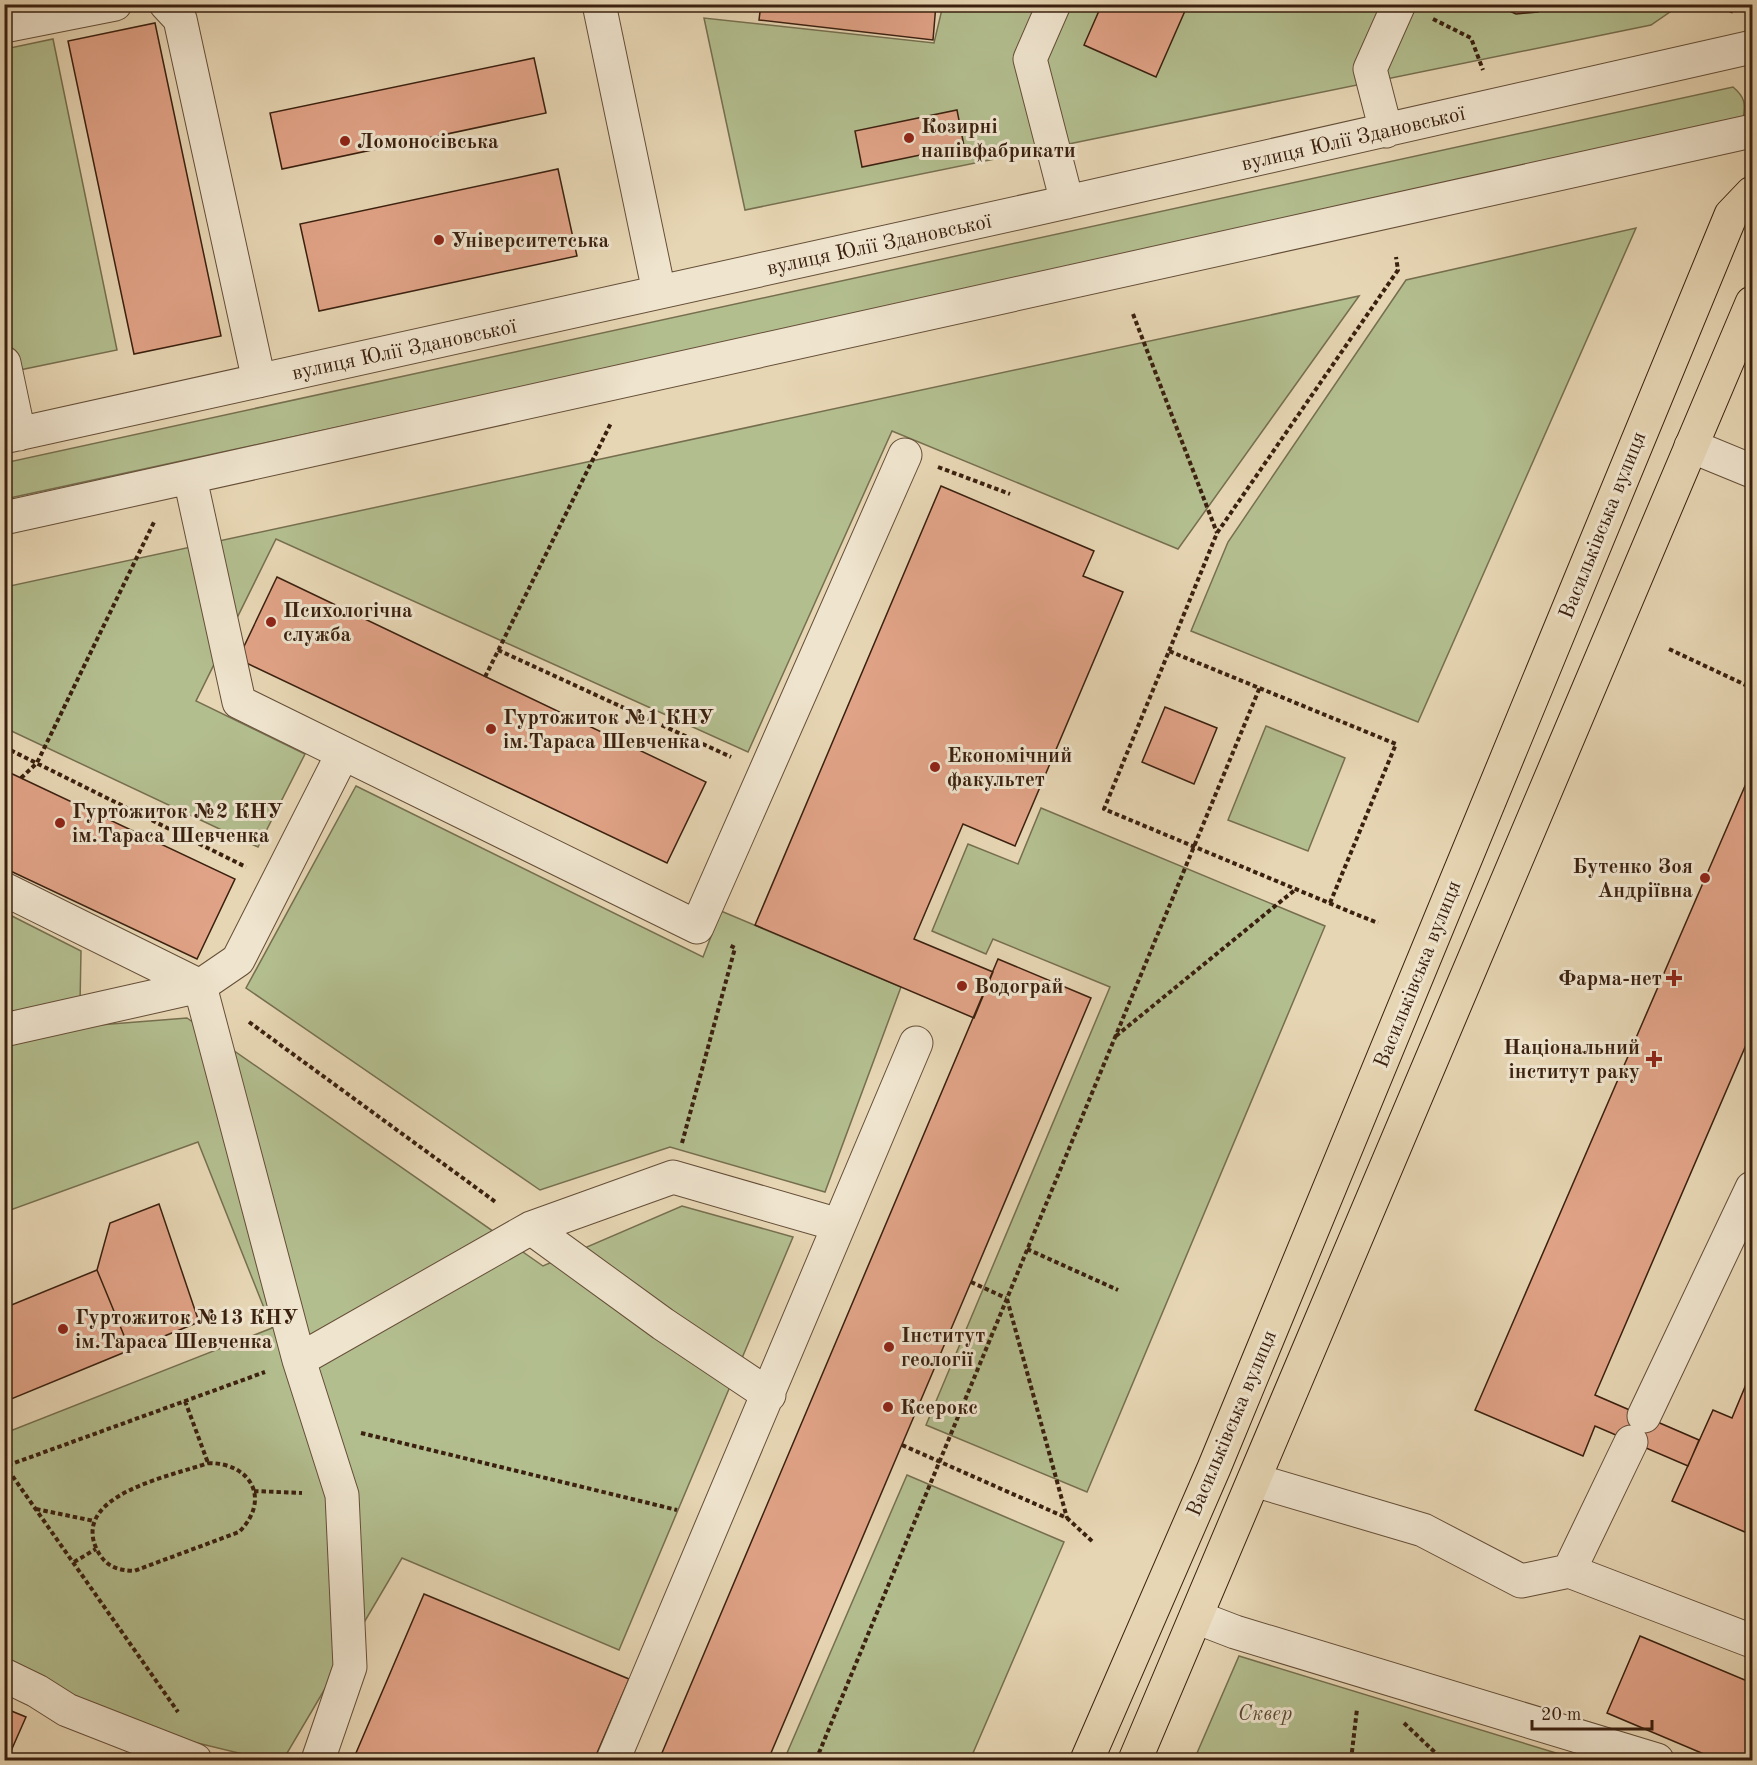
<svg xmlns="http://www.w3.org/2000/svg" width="1757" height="1765" font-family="'Old Standard TT',serif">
<rect width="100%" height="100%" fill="#e7d6b4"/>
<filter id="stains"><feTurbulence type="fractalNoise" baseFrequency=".00333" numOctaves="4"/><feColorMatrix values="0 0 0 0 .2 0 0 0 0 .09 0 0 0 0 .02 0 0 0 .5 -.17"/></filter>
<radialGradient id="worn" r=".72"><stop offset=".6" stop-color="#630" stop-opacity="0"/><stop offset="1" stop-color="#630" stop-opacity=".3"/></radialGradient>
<path fill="#b3be8f" stroke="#766f4f" stroke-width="1.5" d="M 943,5 L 1680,5 L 1651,25 L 745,210 L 704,18 L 934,43 Z
M 53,39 L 117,350 L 5,373 L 5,49 Z
M 1733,87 C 1745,97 1746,104 1743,119 L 1732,126 L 5,499 L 4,463 Z
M 1636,228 L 1418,722 L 1191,631 L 1228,542 L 1406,280 Z
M 1359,296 L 1178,549 L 892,431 L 748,752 L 276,539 L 196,701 L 305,754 L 258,847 L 5,728 L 5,587 Z
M 1266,726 L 1345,758 L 1308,851 L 1228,820 Z
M 356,786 L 703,957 L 721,911 L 901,987 L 825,1192 L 670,1147 L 540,1190 L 246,988 Z
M 1041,808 L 1325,926 L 1087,1492 L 926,1425 L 1110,987 L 993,939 L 986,954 L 932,931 L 968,844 L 1018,864 Z
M 4,912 L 81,951 L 80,1004 L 5,1021 Z
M 187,1018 L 543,1266 L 682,1206 L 793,1237 L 619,1650 L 402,1558 L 283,1760 L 267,1760 L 144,1730 L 5,1661 L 5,1433 L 272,1328 L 198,1142 L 5,1212 L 5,1043 L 86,1026 Z
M 907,1475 L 1064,1542 L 970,1760 L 784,1760 Z
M 1239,1656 L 1579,1760 L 1194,1760 Z"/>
<path fill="#e1a387" stroke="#3a200f" stroke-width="1.5" d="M 761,4 L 936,4 L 933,40 L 759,20 Z
M 1102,4 L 1188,4 L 1156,77 L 1084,45 Z
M 1494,4 L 1551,4 L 1538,12 L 1516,14 Z
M 155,23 L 221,336 L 134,354 L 68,41 Z
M 534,58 L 546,113 L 282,169 L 270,113 Z
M 957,110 L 964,146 L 862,167 L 855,131 Z
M 558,169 L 577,256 L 319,311 L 300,224 Z
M 941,486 L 1094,551 L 1083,576 L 1123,592 L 1015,846 L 963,824 L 914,939 L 993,972 L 974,1018 L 755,925 Z
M 277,577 L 706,782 L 667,863 L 238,659 Z
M 1165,707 L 1217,728 L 1194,784 L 1142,762 Z
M 4,770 L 235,879 L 197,959 L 4,868 Z
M 1748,779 L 1752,781 L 1752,1031 L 1595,1395 L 1699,1440 L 1688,1466 L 1595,1426 L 1583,1456 L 1475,1410 Z
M 998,959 L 1091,998 L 971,1282 L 768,1760 L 659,1760 Z
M 159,1204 L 199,1322 L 130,1350 L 97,1270 L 110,1223 Z
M 97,1270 L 130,1350 L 4,1402 L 4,1308 Z
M 1752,1370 L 1752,1535 L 1672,1501 L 1713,1410 L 1732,1418 Z
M 424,1594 L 629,1679 L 594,1760 L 353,1760 Z
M 1640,1636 L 1752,1683 L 1752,1760 L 1718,1760 L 1607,1713 Z
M 9,1710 L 26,1717 L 7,1760 L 4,1760 L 4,1720 Z"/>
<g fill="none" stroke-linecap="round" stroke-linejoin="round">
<defs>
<path id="minor" d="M 166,4 L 180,19 L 259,381
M 599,4 L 659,292
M 1054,4 L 1030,59 L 1067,202
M 4,26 L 115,4
M 1386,131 L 1370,69 L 1399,4
M 4,363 L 19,434
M 4,437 L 1067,202 L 1752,47
M 1691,446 L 1752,471
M 190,478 L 239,702 L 697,927 L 905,455
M 4,518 L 1752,131
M 4,889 L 200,986 L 299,1360 L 342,1495 L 350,1667 L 318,1760
M 4,1030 L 200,986 L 238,960 L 343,753
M 531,1228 L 663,1324 L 769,1395
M 299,1360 L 531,1228 L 673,1177 L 839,1225
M 1644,1416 L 1752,1188
M 1254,1480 L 1423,1530 L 1521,1581 L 1569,1571 L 1752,1641
M 1569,1571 L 1631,1442
M 1196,1617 L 1235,1632 L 1657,1760
M 4,1675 L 37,1691 L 67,1710 L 195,1760
M 613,1760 L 916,1043"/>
<path id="major" d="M 1087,1760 L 1214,1468 L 1731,215 L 1752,193
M 1135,1760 L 1752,303"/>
</defs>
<use href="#minor" stroke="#654e38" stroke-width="35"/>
<use href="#major" stroke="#3a200f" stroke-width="35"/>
<path stroke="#3a200f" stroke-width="4" stroke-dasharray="4.5 3" stroke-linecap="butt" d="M 1715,4 L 1734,12
M 1433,19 L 1471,38 L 1483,70
M 1133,314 L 1217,533
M 938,467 L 1010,494
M 1669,649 L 1752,688
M 498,650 L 731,757
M 1169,651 L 1217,533 L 1398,270 L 1396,257
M 485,677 L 611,423
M 4,747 L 246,867
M 21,778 L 37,763 L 154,522
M 1330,903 L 1396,744 L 1169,651 L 1104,809 L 1353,913 L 1378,923
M 249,1022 L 497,1203
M 1116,1036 L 1296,889
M 682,1143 L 735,948 L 729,945
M 1027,1249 L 1118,1290
M 971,1282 L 1006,1298
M 1007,1299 L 1067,1518
M 185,1401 L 208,1463
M 361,1433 L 677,1510
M 902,1445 L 1067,1518 L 1094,1543
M 208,1463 C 252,1463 271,1500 239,1532 L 134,1571 C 117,1570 106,1567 97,1550 C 70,1494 173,1476 208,1463 Z
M 4,1464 L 178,1712
M 4,1471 L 6,1466 L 265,1372
M 254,1491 L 302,1493
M 36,1509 L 94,1521
M 74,1562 L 96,1549
M 1404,1723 L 1443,1760
M 816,1760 L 1260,687
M 1351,1760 L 1357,1709"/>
<use href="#minor" stroke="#efe4ce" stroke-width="33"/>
<use href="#major" stroke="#e7d6b4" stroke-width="33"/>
</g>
<g fill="#8f2418" stroke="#efe4ce" stroke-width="2">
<circle cx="909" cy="138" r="6"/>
<circle cx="345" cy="141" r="6"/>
<circle cx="439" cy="240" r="6"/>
<circle cx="271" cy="622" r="6"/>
<circle cx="491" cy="729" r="6"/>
<circle cx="935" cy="767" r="6"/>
<circle cx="60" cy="823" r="6"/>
<circle cx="1705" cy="878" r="6"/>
<path d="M1671 969h6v6h6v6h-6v6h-6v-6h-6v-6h6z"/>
<circle cx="962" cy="986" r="6"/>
<path d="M1651 1050h6v6h6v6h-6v6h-6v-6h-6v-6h6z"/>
<circle cx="63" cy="1329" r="6"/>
<circle cx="889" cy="1347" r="6"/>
<circle cx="888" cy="1407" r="6"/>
</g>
<g text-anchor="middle" stroke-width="6" stroke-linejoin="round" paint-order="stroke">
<g font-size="21" font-weight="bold" fill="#3a200f" stroke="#efe4ce" text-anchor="start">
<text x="921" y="133">Козирні<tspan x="921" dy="24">напівфабрикати</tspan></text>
<text x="357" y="148">Ломоносівська</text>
<text x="451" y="247">Університетська</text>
<text x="283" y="617">Психологічна<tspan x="283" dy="24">служба</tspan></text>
<text x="503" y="724">Гуртожиток №1 КНУ<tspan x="503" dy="24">ім.Тараса Шевченка</tspan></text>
<text x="947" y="762">Економічний<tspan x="947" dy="24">факультет</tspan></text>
<text x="72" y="818">Гуртожиток №2 КНУ<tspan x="72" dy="24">ім.Тараса Шевченка</tspan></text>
<text x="1693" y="873" text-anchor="end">Бутенко Зоя<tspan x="1693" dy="24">Андріївна</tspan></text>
<text x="1662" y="985" text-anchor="end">Фарма-нет</text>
<text x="974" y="993">Водограй</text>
<text x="1640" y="1054" text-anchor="end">Національний<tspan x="1640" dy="24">інститут раку</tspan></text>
<text x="75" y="1324">Гуртожиток №13 КНУ<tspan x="75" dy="24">ім.Тараса Шевченка</tspan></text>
<text x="901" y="1342">Інститут<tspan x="901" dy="24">геології</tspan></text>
<text x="900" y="1414">Ксерокс</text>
</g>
<g font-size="21" fill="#3a200f" stroke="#efe4ce">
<text transform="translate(1353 138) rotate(-13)" y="7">вулиця Юлії Здановської</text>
<text transform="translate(879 244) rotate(-12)" y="7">вулиця Юлії Здановської</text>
<text transform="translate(404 349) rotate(-12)" y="7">вулиця Юлії Здановської</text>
<text transform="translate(1602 525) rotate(-68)" y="7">Васильківська вулиця</text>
<text transform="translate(1417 974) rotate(-68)" y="7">Васильківська вулиця</text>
<text transform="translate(1231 1423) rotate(-67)" y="7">Васильківська вулиця</text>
</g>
<g font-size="21" font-style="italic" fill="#58482f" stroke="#efe4ce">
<text x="1265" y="1720">Сквер</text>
</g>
</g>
<rect width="1757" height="1765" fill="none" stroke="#e7d6b4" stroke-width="24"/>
<rect x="6" y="6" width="1745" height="1753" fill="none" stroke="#3a200f" stroke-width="3"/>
<rect x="12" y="12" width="1733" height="1741" fill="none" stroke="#3a200f" stroke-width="1.5"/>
<path d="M1532 1720v9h120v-9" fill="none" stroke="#3a200f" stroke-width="3"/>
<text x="1541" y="1720" font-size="18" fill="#3a200f" stroke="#efe4ce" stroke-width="4.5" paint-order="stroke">20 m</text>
<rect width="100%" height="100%" filter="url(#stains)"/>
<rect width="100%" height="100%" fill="url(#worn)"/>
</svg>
